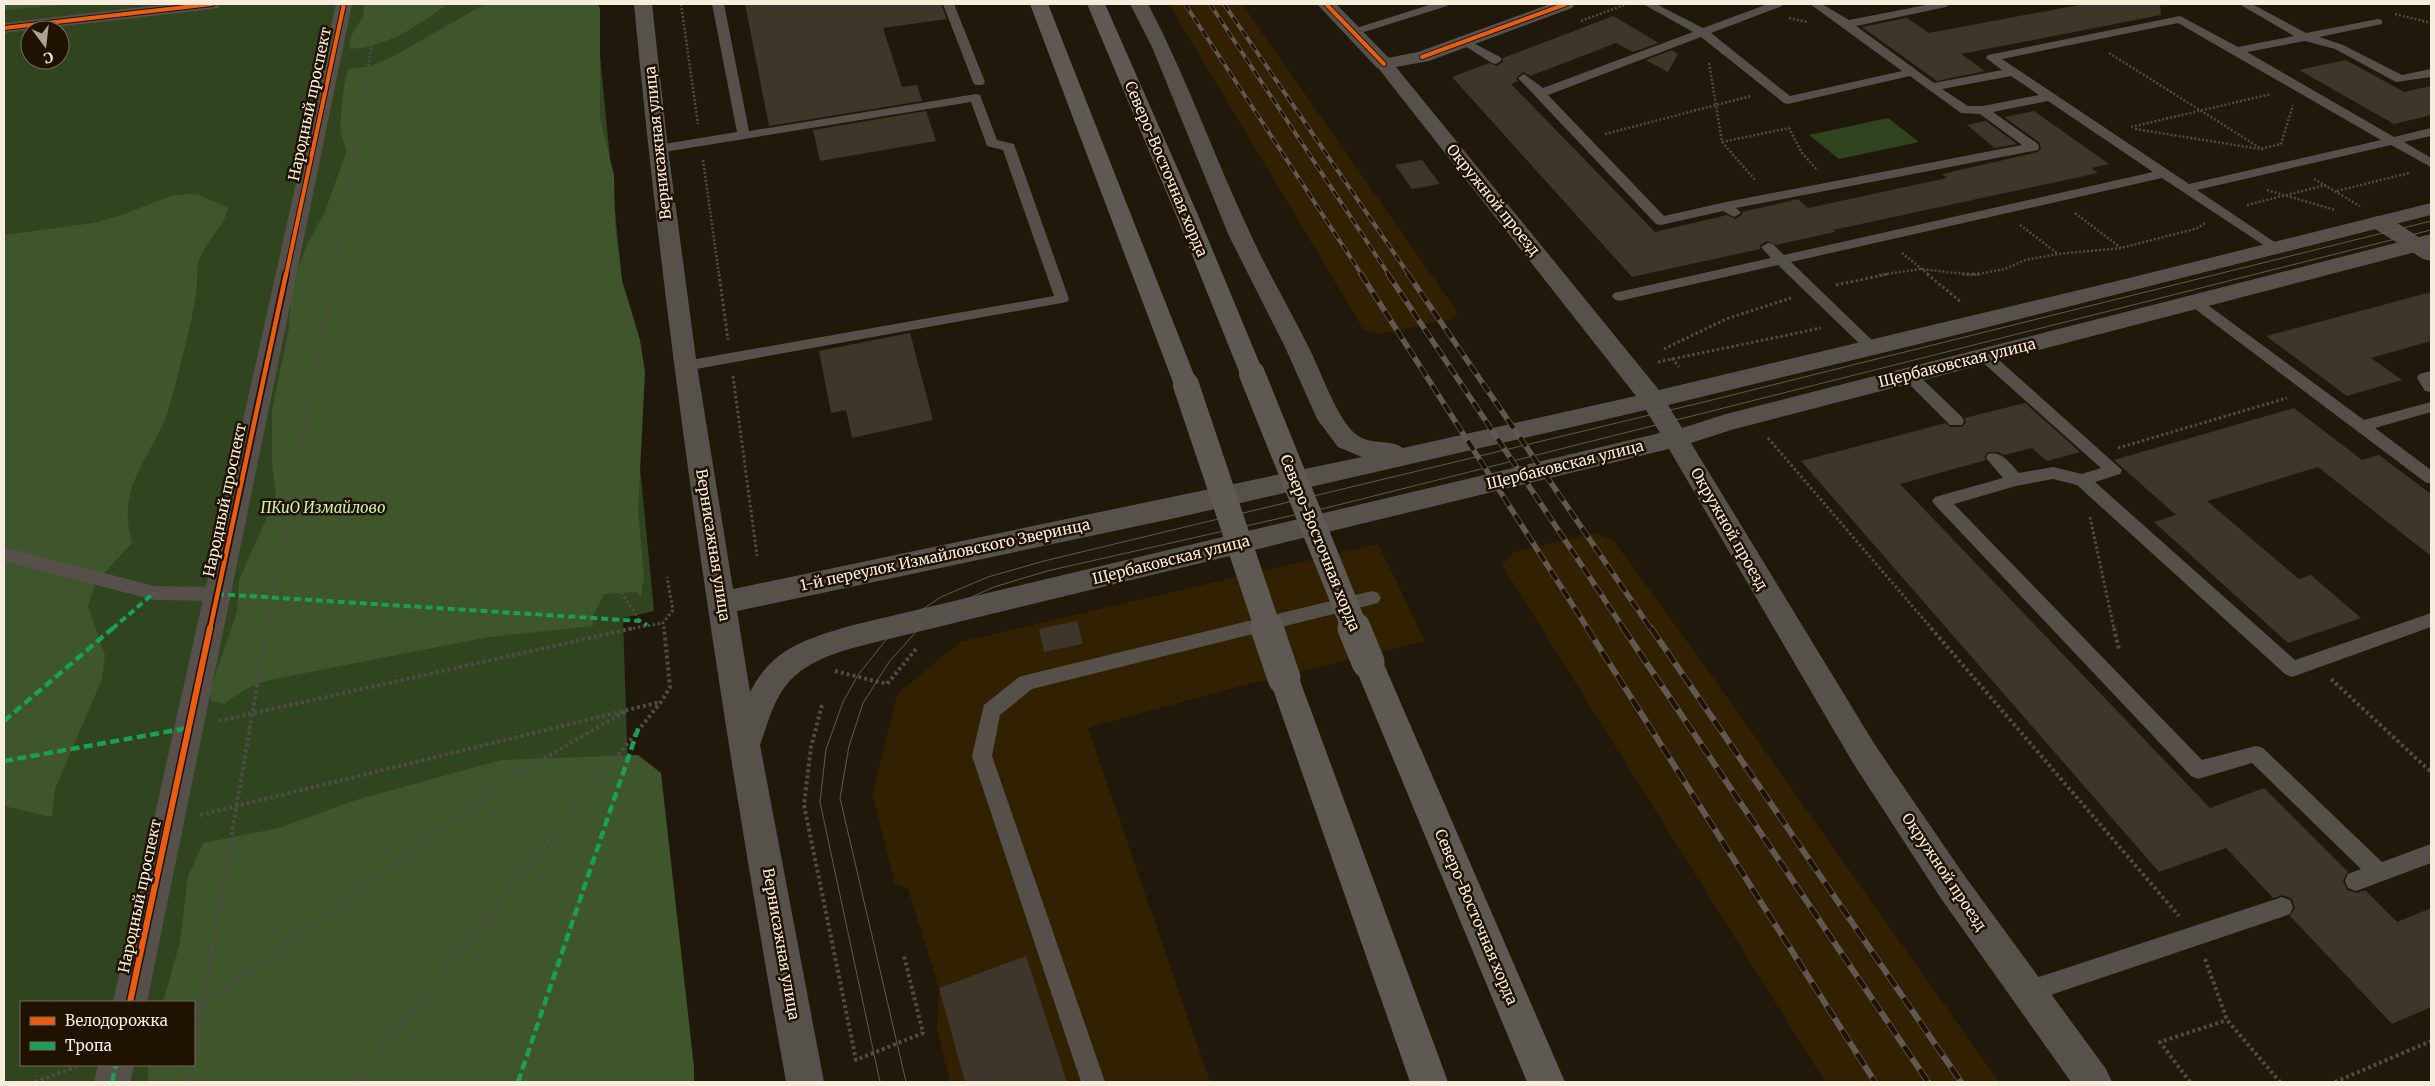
<svg xmlns="http://www.w3.org/2000/svg" width="2435" height="1086" font-family="Merriweather,serif">
<rect width="100%" height="100%" fill="#20180a"/>
<path fill="#312101" d="M 1169,4 L 1242,4 L 1458,313 L 1451,319 L 1380,334 L 1363,329 Z
M 1595,533 L 1614,541 L 1707,669 L 1999,1082 L 1825,1082 L 1502,565 L 1514,552 Z
M 1378,544 L 1425,641 L 1229,689 L 1088,728 L 1210,1082 L 950,1082 L 937,1029 L 939,988 L 908,889 L 895,884 L 872,794 L 898,693 L 960,642 Z"/>
<path fill="#314420" fill-rule="evenodd" d="M 4,4 L 595,4 L 654,611 L 623,618 L 638,1082 L 4,1082 ZM 30,30 L 60,30 L 60,60 L 30,60 ZM 21,1002 L 194,1002 L 194,1065 L 21,1065 Z
M 1888,118 L 1919,142 L 1839,159 L 1809,135 Z"/>
<path fill="#3f552c" d="M 4,4 L 76,4 L 4,10 Z
M 363,4 L 448,4 C 415,27 390,46 350,49 C 347,37 358,25 364,16 Z
M 485,4 L 598,4 L 600,9 L 600,118 L 614,175 L 615,224 L 622,280 L 640,340 L 645,372 L 638,512 L 644,574 L 641,597 L 636,592 L 604,594 L 592,618 L 593,626 L 489,637 L 274,679 C 254,683 241,691 225,704 L 211,701 L 210,690 L 237,612 L 239,580 L 276,497 L 272,462 L 272,410 L 289,328 L 292,284 L 308,242 L 324,214 L 346,153 C 346,145 343,141 341,134 C 339,123 344,80 348,69 L 371,66 L 392,57 Z
M 197,194 L 228,208 C 224,229 203,242 198,264 C 196,274 198,284 196,294 C 191,326 182,359 174,390 C 170,402 168,415 162,426 C 142,469 118,492 132,543 L 96,582 L 88,606 L 105,655 L 102,679 L 55,789 L 52,817 L 4,806 L 4,235 L 93,223 L 122,215 L 173,195 Z
M 638,755 L 661,773 L 694,1067 L 694,1082 L 148,1082 L 148,1065 L 194,1065 L 194,1002 L 163,1002 L 180,942 L 188,876 L 203,843 L 279,828 L 356,800 L 501,760 Z"/>
<path fill="#3e362b" d="M 745,4 L 941,4 L 947,19 L 883,28 L 902,87 L 917,85 L 922,101 L 769,126 Z
M 2084,4 L 2160,4 L 2161,15 L 1961,54 L 1985,71 L 1937,81 L 1862,27 L 1907,18 L 1929,33 Z
M 1613,16 L 1659,43 L 1633,52 L 1616,43 L 1530,76 L 1523,72 L 1516,78 L 1518,81 L 1511,84 L 1655,232 L 1727,215 L 1735,219 L 1742,215 L 1742,212 L 1798,199 L 1808,208 L 1947,178 L 1942,174 L 2038,152 L 2041,148 L 2039,142 L 2004,117 L 2034,111 L 2109,164 L 2091,168 L 2098,173 L 1833,230 L 1835,232 L 1776,245 L 1767,241 L 1760,245 L 1760,249 L 1632,277 L 1452,77 L 1489,63 L 1497,66 L 1503,62 L 1503,58 Z
M 1672,50 L 1678,54 L 1668,72 L 1646,60 Z
M 2346,60 L 2404,92 L 2431,86 L 2431,115 L 2394,124 L 2299,70 Z
M 926,111 L 936,141 L 820,161 L 813,130 Z
M 1986,121 L 2017,144 L 1995,148 L 1967,125 Z
M 1422,160 L 1440,184 L 1412,189 L 1395,165 Z
M 2431,292 L 2431,341 L 2371,358 L 2402,380 L 2347,396 L 2266,336 Z
M 910,333 L 933,420 L 852,438 L 846,410 L 831,413 L 819,351 Z
M 2025,403 L 2080,452 L 2047,461 L 2032,448 L 2004,455 L 1998,452 L 1988,452 L 1984,457 L 1986,460 L 1900,484 L 2210,808 L 2264,788 L 2348,872 L 2343,880 L 2347,890 L 2357,893 L 2365,890 L 2397,922 L 2431,908 L 2431,1007 L 2392,1024 L 2290,916 L 2295,908 L 2292,899 L 2283,895 L 2273,898 L 2226,848 L 2159,872 L 1801,461 L 1946,423 L 1950,427 L 1962,427 L 1966,422 L 1965,418 Z
M 2294,408 L 2362,460 L 2379,455 L 2431,494 L 2431,556 L 2318,467 L 2207,501 L 2299,579 L 2311,575 L 2361,618 L 2288,643 L 2154,522 L 2176,515 L 2114,460 Z
M 1077,621 L 1083,644 L 1044,652 L 1039,629 Z
M 1026,956 L 1067,1082 L 965,1082 L 939,988 Z"/>
<g fill="none" stroke-linecap="round" stroke-linejoin="round">
<path stroke="#504b45" stroke-width="2.5" stroke-dasharray="2 2" stroke-linecap="butt" d="M 681,4 L 698,124
M 2395,14 L 2431,23
M 1789,18 L 1807,22
M 1581,21 L 1627,4
M 2109,53 L 2265,151
M 1709,63 L 1722,142 L 1755,180
M 2131,127 L 2271,94
M 2135,129 L 2260,149 L 2281,144 L 2293,105
M 1605,134 L 1751,96
M 1722,142 L 1789,128 L 1802,153 L 1817,170
M 703,160 L 719,275
M 351,177 L 415,275
M 2314,179 L 2360,206
M 2267,190 L 2335,210
M 2337,191 L 2409,173
M 2247,205 L 2326,185
M 2075,213 L 2121,248
M 2020,225 L 2057,253
M 1902,253 L 1929,275
M 333,275 L 379,4
M 1879,275 L 1921,269 L 1973,275 L 2005,269 L 2025,260 L 2058,254 L 2121,248 L 2198,228 L 2205,223"/>
<path stroke="#504b45" stroke-width="3" stroke-dasharray="2.5 2.5" stroke-linecap="butt" d="M 414,274 L 640,621
M 719,274 L 728,340
M 1927,274 L 1961,302
M 1962,274 L 1980,274
M 1836,285 L 1888,274
M 1664,349 L 1726,319 L 1791,298
M 1672,358 L 1679,367
M 1658,362 L 1821,328
M 733,376 L 757,556
M 1768,438 L 1932,629
M 2118,448 L 2287,398
M 2090,517 L 2114,629
M 267,629 L 333,274
M 628,629 L 663,623
M 664,629 L 663,623 L 673,610 L 667,577"/>
<path stroke="#504b45" stroke-width="4" stroke-dasharray="3 3" stroke-linecap="butt" d="M 1931,628 L 2179,916
M 2114,628 L 2119,650
M 835,671 L 887,684 L 916,649
M 2331,679 L 2431,772
M 822,705 L 811,747 L 804,805 L 856,1060 L 923,1033 L 904,956
M 219,721 L 634,628
M 200,815 L 660,702
M 2205,959 L 2227,1020 L 2280,1082
M 194,1011 L 524,770 L 626,711
M 194,1054 L 267,628
M 35,1082 L 81,1065
M 189,1082 L 192,1065
M 355,1082 L 661,702 L 670,687 L 664,628
M 2190,1082 L 2160,1042 L 2227,1020
M 2335,1082 L 2431,1041"/>
<path fill="#55504a" fill-rule="evenodd" d="M 712,4 L 724,4 L 749,131 L 976,94 L 980,95 L 997,140 L 1014,144 L 1015,147 L 1069,299 L 1067,302 L 685,371 L 680,370 L 677,366 L 680,362 L 685,361 L 1054,296 L 1003,150 L 987,146 L 986,143 L 971,102 L 658,153 L 653,152 L 652,149 L 653,146 L 658,145 L 737,132 Z
M 943,4 L 954,4 L 985,82 L 983,85 L 975,85 L 973,82 Z
M 1432,4 L 1449,4 L 1447,6 L 1358,34 L 1350,34 L 1348,32 L 1350,30 Z
M 1643,4 L 1656,4 L 1703,28 L 1768,4 L 1783,4 L 1782,6 L 1711,33 L 1790,96 L 1902,71 L 1810,4 L 1822,4 L 1849,20 L 1931,4 L 1951,4 L 1946,7 L 1856,26 L 1934,83 L 2002,70 L 1986,58 L 1988,55 L 2180,16 L 2238,47 L 2294,36 L 2239,4 L 2252,4 L 2306,33 L 2378,19 L 2382,20 L 2382,24 L 2319,37 L 2343,45 L 2402,75 L 2431,69 L 2431,77 L 2396,82 L 2335,49 L 2305,41 L 2247,52 L 2394,137 L 2431,128 L 2431,136 L 2404,142 L 2431,158 L 2431,167 L 2391,145 L 2197,190 L 2279,245 L 2281,248 L 2279,251 L 2274,252 L 2162,178 L 1791,262 L 1876,344 L 1879,347 L 1876,350 L 1866,350 L 1778,265 L 1619,301 L 1614,299 L 1612,296 L 1614,293 L 1771,258 L 1761,247 L 1768,243 L 1773,244 L 1784,255 L 2153,172 L 2048,101 L 1993,112 L 2038,144 L 2039,147 L 2038,150 L 1736,208 L 1741,213 L 1734,217 L 1723,211 L 1661,225 L 1656,224 L 1518,78 L 1524,74 L 1543,88 L 1693,32 ZM 2178,23 L 2381,140 L 2189,184 L 2002,59 ZM 1701,37 L 1784,103 L 1788,104 L 1910,76 L 1961,113 L 1980,114 L 2022,145 L 1726,202 L 1664,216 L 1548,95 ZM 2011,76 L 2039,95 L 1983,106 L 1968,106 L 1942,89 Z
M 1464,38 L 1500,57 L 1502,60 L 1496,64 L 1492,63 L 1460,43 L 1458,41 Z
M 2196,298 L 2201,300 L 2364,420 L 2431,402 L 2431,412 L 2375,428 L 2431,470 L 2431,484 L 2425,482 L 2191,306 L 2189,303 Z
M 1985,351 L 1990,352 L 2122,470 L 2120,474 L 2095,482 L 2295,660 L 2431,613 L 2431,627 L 2292,677 L 2285,674 L 2077,485 L 2053,479 L 2016,486 L 1954,504 L 2202,760 L 2256,746 L 2263,748 L 2382,862 L 2431,844 L 2431,863 L 2356,891 L 2348,888 L 2345,881 L 2348,874 L 2361,869 L 2252,763 L 2198,779 L 2191,776 L 1935,505 L 1932,501 L 1935,497 L 2003,478 L 1986,458 L 1988,454 C 2002,450 2011,465 2019,473 L 2053,467 L 2082,474 L 2101,468 L 1980,360 L 1977,356 L 1980,352 Z
M 1909,370 L 1914,371 L 1962,417 L 1964,421 L 1962,425 L 1950,425 L 1904,379 L 1901,375 L 1904,371 Z
M 2431,371 L 2431,392 L 2425,391 L 2417,378 L 2419,374 Z
M 4,547 L 154,586 L 217,587 L 223,589 L 226,594 L 223,599 L 217,601 L 154,600 L 4,561 Z
M 1372,591 L 1378,593 L 1381,598 L 1378,603 L 1032,689 L 1000,715 L 992,756 L 1105,1082 L 1081,1082 L 972,756 L 984,705 L 1019,677 L 1026,675 Z
M 2282,897 L 2290,900 L 2293,907 L 2290,914 L 2282,917 L 2027,1003 L 2019,1000 L 2016,992 L 2019,984 L 2027,981 Z"/>
<path fill="#55504a" fill-rule="evenodd" d="M 336,4 L 352,4 L 147,1002 L 113,1002 Z
M 98,1065 L 134,1065 L 130,1082 L 94,1082 Z"/>
<path fill="#55504a" fill-rule="evenodd" d="M 168,4 L 221,4 L 218,8 L 212,9 L 4,33 L 4,23 Z
M 2380,216 L 2388,217 L 2431,245 L 2431,261 L 2423,259 L 2372,227 L 2369,222 L 2372,217 Z"/>
<path fill="#55504a" fill-rule="evenodd" d="M 1317,4 L 1336,4 L 1391,60 L 1393,64 L 1391,68 L 1377,68 Z"/>
<path fill="#56524b" fill-rule="evenodd" d="M 634,4 L 652,4 L 668,149 L 697,366 L 733,589 L 1362,457 L 1338,447 L 1317,419 L 1285,347 L 1229,236 L 1152,47 L 1130,4 L 1148,4 C 1187,78 1215,159 1251,235 C 1268,273 1290,309 1308,346 C 1320,368 1337,421 1357,435 C 1370,445 1391,439 1403,448 L 1636,396 L 1375,64 L 1377,60 L 1418,52 L 1550,4 L 1575,4 L 1572,8 L 1429,61 L 1396,67 L 1659,390 L 2117,281 L 2431,203 L 2431,215 L 1960,334 L 1668,405 L 1682,428 L 1726,414 L 2431,234 L 2431,248 L 1731,430 L 1691,443 L 1875,745 L 1964,875 L 2106,1069 L 2112,1082 L 2071,1082 L 1940,897 L 1853,763 L 1669,449 L 872,643 C 837,652 796,662 778,698 C 770,712 766,729 760,745 L 824,1082 L 786,1082 C 722,725 668,366 634,4 ZM 1646,410 L 1660,433 L 849,626 C 804,640 773,648 750,692 L 737,611 L 1171,519 Z"/>
<path fill="#5e5952" fill-rule="evenodd" d="M 1030,4 L 1048,4 L 1198,385 L 1195,391 L 1186,393 L 1177,391 L 1174,385 Z
M 1087,4 L 1105,4 L 1198,215 L 1264,374 L 1261,380 L 1252,382 L 1243,380 L 1240,374 L 1176,215 Z
M 1368,650 L 1379,654 L 1383,662 L 1565,1082 L 1527,1082 L 1353,662 L 1357,654 Z
M 1284,666 L 1295,669 L 1299,678 L 1448,1082 L 1410,1082 L 1269,678 L 1273,669 Z"/>
<path stroke="#5f5952" stroke-width="1" d="M 880,1082 L 820,802 L 826,749 L 843,702 L 858,675 L 897,626 L 941,597 L 988,577 L 1044,561 L 1708,401 L 2431,221
M 906,1082 L 840,798 L 849,746 L 863,703 L 889,662 L 924,623 L 949,607 L 994,587 L 1047,571 L 1334,506 L 2431,230"/>
<defs>
<path id="rail-far2" d="M 1185,4 L 1362,275
M 1210,4 L 1389,275
M 1224,4 L 1409,275"/>
<path id="rail-far1" d="M 1361,274 L 1588,629
M 1388,274 L 1624,629
M 1408,274 L 1651,629"/>
<path id="rail" d="M 1587,628 L 1875,1082
M 1623,628 L 1928,1082
M 1651,628 L 1961,1082"/>
</defs>
<use href="#rail-far2" stroke="#5f5952" stroke-width="4"/>
<use href="#rail-far1" stroke="#5f5952" stroke-width="5.5"/>
<use href="#rail" stroke="#5f5952" stroke-width="6"/>
<use href="#rail-far2" stroke="#201200" stroke-width="2.5" stroke-dasharray="8" stroke-linecap="butt"/>
<use href="#rail-far1" stroke="#201200" stroke-width="4" stroke-dasharray="11" stroke-linecap="butt"/>
<use href="#rail" stroke="#201200" stroke-width="4.5" stroke-dasharray="14" stroke-linecap="butt"/>
<path stroke="#5e5952" stroke-width="26" d="M 1252,374 L 1355,629
M 1186,385 L 1268,629"/>
<path stroke="#5e5952" stroke-width="33" d="M 1267,628 L 1284,678
M 1354,628 L 1368,662"/>
<path stroke="#1a9f57" stroke-width="4" stroke-dasharray="7 4" stroke-linecap="butt" d="M 217,594 L 640,621 L 647,625
M 112,629 L 154,593"/>
<path stroke="#1a9f57" stroke-width="4.5" stroke-dasharray="9 4.5" stroke-linecap="butt" d="M 4,721 L 113,628
M 4,761 L 188,728
M 112,1082 L 116,1065
M 518,1082 L 639,726"/>
<defs>
<path id="cycleway-far2" d="M 1326,4 L 1384,64
M 4,28 L 212,4
M 1422,57 L 1566,4
M 286,275 L 344,4"/>
<path id="cycleway-far1" d="M 210,629 L 286,274"/>
<path id="cycleway" d="M 130,1002 L 210,628"/>
</defs>
<use href="#cycleway-far2" stroke="#201200" stroke-width="6"/>
<use href="#cycleway-far1" stroke="#201200" stroke-width="8"/>
<use href="#cycleway" stroke="#201200" stroke-width="9"/>
<use href="#cycleway-far2" stroke="#e95d12" stroke-width="4"/>
<use href="#cycleway-far1" stroke="#e95d12" stroke-width="4.5"/>
<use href="#cycleway" stroke="#e95d12" stroke-width="6"/>
</g>
<g text-anchor="middle" stroke-width="5" stroke-linejoin="round" paint-order="stroke">
<g font-size="15" fill="#f7eddd" stroke="#201200">
<text transform="translate(310 104) rotate(-78)" y="5">Народный проспект</text>
<text transform="translate(658 143) rotate(-96)" y="5">Вернисажная улица</text>
<text transform="translate(1166 169) rotate(67)" y="5">Северо-Восточная хорда</text>
<text transform="translate(1493 200) rotate(51)" y="5">Окружной проезд</text>
<text transform="translate(1957 363) rotate(-14)" y="5">Щербаковская улица</text>
<text transform="translate(1565 465) rotate(-14)" y="5">Щербаковская улица</text>
<text transform="translate(225 500) rotate(-78)" y="5">Народный проспект</text>
<text transform="translate(1729 529) rotate(60)" y="5">Окружной проезд</text>
<text transform="translate(1320 543) rotate(68)" y="5">Северо-Восточная хорда</text>
<text transform="translate(713 545) rotate(81)" y="5">Вернисажная улица</text>
<text transform="translate(945 555) rotate(-12)" y="5">1-й переулок Измайловского Зверинца</text>
<text transform="translate(1171 560) rotate(-14)" y="5">Щербаковская улица</text>
<text transform="translate(1944 872) rotate(56)" y="5">Окружной проезд</text>
<text transform="translate(140 896) rotate(-78)" y="5">Народный проспект</text>
<text transform="translate(1476 917) rotate(67)" y="5">Северо-Восточная хорда</text>
<text transform="translate(781 944) rotate(80)" y="5">Вернисажная улица</text>
</g>
<g font-size="15" font-style="italic" fill="#c8f3ab" stroke="#201200">
<text x="323" y="513">ПКиО Измайлово</text>
</g>
</g>
<rect width="2435" height="1086" fill="none" stroke="#f7eddd" stroke-width="10"/>
<rect x="20" y="1001" width="175" height="65" fill="#201200" stroke="#766a58"/>
<rect x="30" y="1017" width="25" height="8" fill="#e95d12" stroke="#766a58"/>
<text x="65" y="1026" font-size="15" fill="#f7eddd">Велодорожка</text>
<rect x="30" y="1042" width="25" height="8" fill="#1a9f57" stroke="#766a58"/>
<text x="65" y="1051" font-size="15" fill="#f7eddd">Тропа</text>
<g transform="translate(45 45) rotate(165)"><circle r="24" fill="#201200" stroke="#766a58"/>
<path d="M0-4L9 19L0 12L-9 19Z" fill="#aca293"/>
<text y="-8" font-size="14" font-weight="bold" text-anchor="middle" fill="#f7eddd">С</text>
</g>
</svg>
